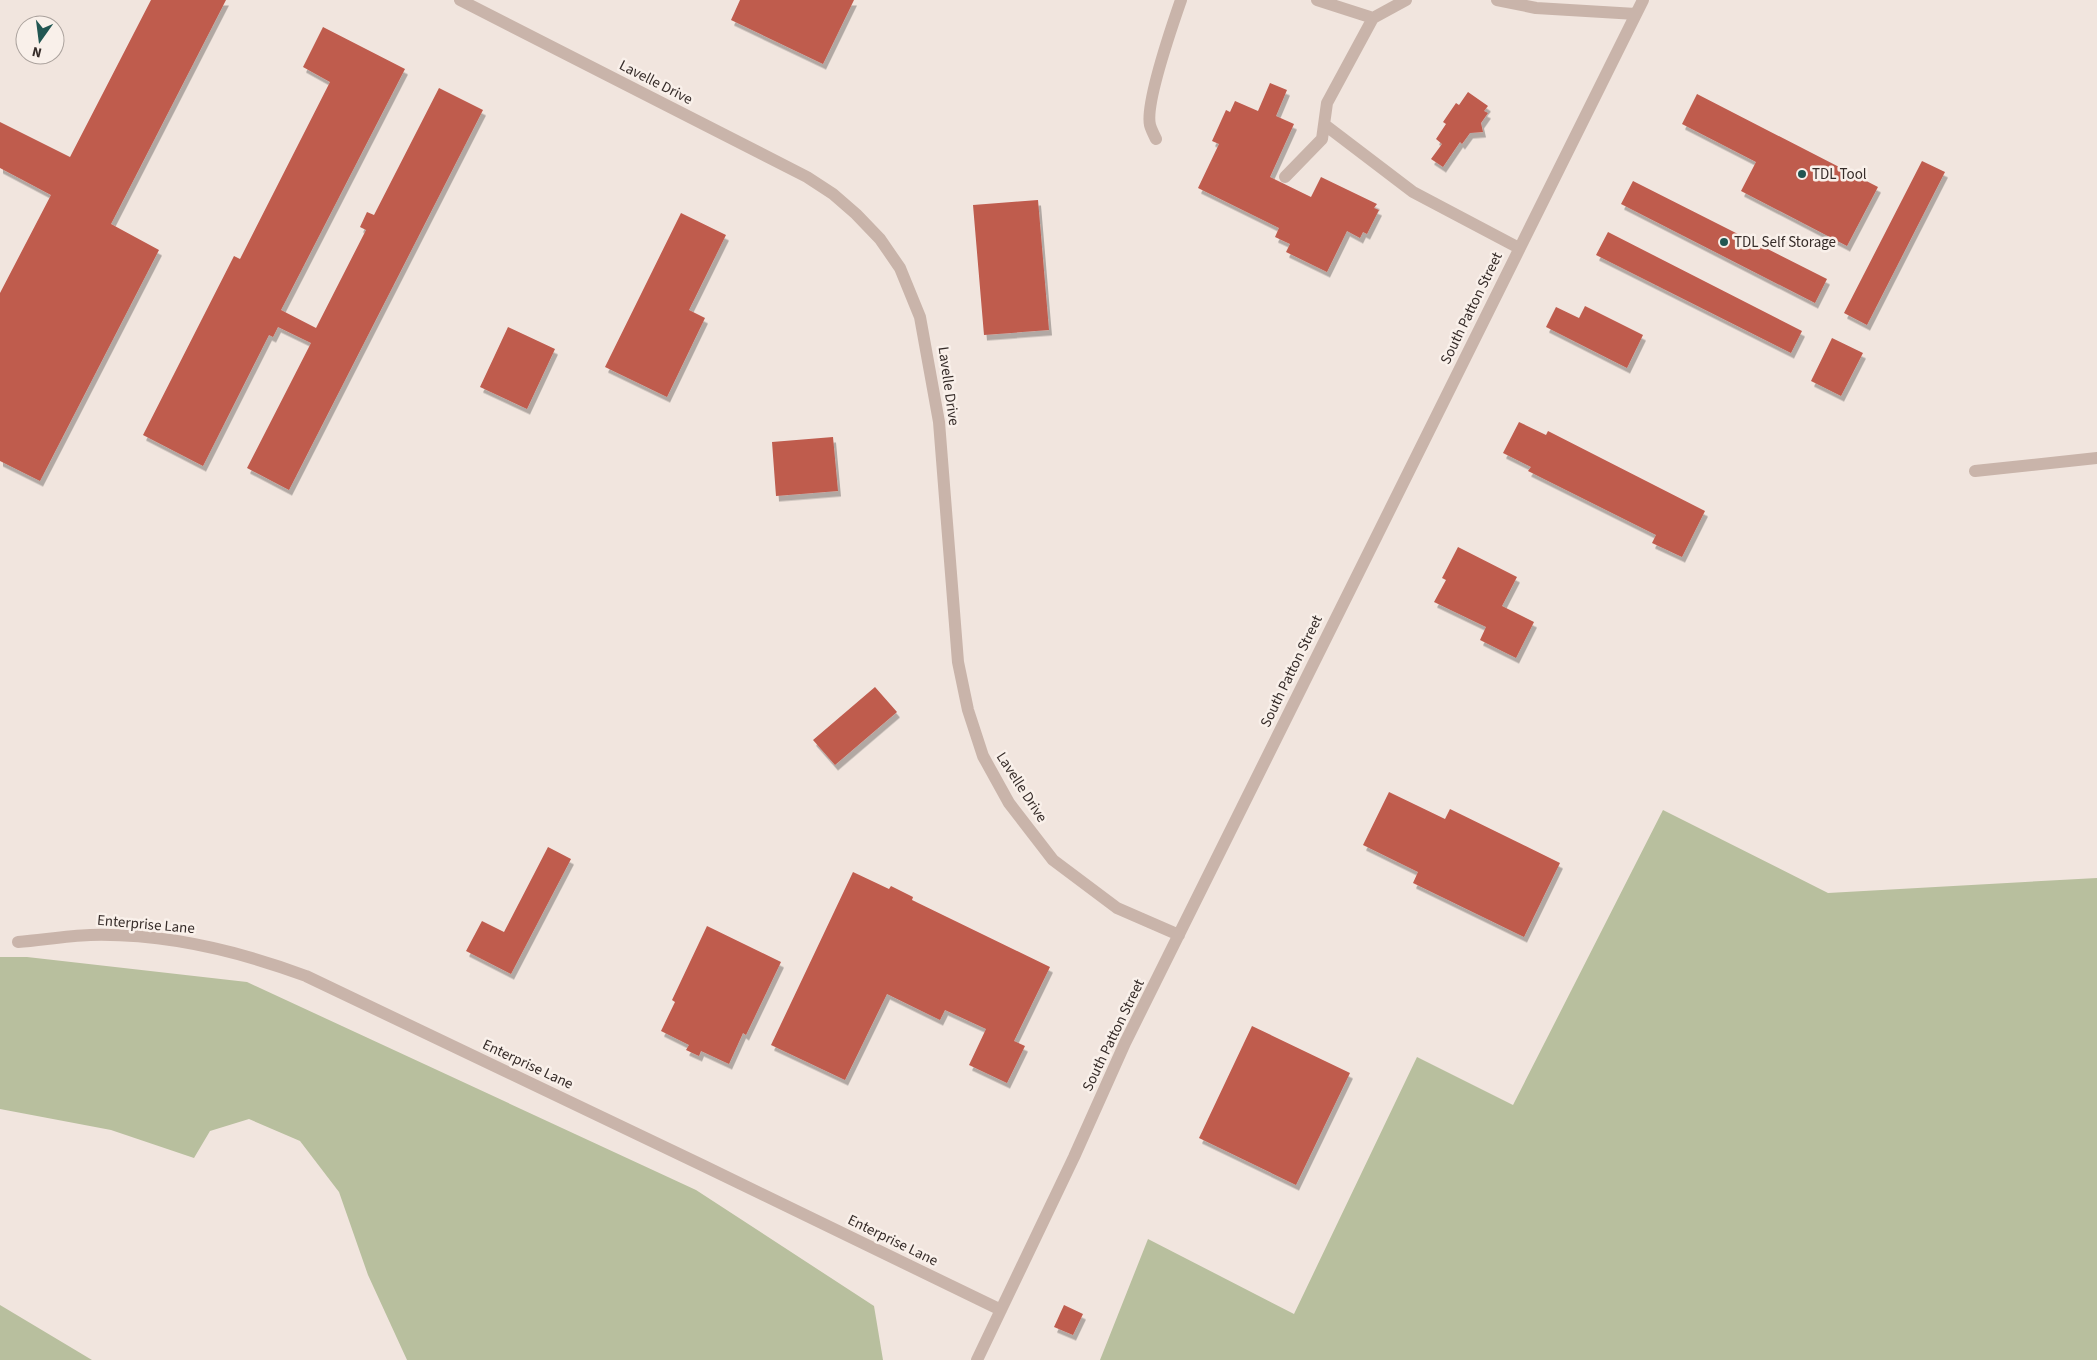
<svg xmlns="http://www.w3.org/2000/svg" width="2097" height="1360" font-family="'Source Sans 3',sans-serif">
<defs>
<filter id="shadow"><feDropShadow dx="3" dy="5.5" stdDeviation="0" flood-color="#0004"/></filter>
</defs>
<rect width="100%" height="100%" fill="#f1e5de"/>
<path fill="#b8bf9e" d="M 1663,810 L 1828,893 L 2097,878 L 2097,1360 L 1100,1360 L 1148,1239 L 1294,1314 L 1417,1057 L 1513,1105 Z
M 0,957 L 27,957 L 247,982 L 696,1190 L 874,1306 L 883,1360 L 407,1360 L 368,1275 L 339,1192 L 300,1141 L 249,1119 L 210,1131 L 194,1158 L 111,1130 L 0,1109 Z
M 0,1305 L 92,1360 L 0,1360 Z"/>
<path fill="#bf5b4e" filter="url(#shadow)" d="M 151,0 L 226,0 L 111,224 L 159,250 L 40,481 L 0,461 L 0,293 L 51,195 L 0,168 L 0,122 L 70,157 Z
M 740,0 L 854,0 L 823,64 L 731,20 Z
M 323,27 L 405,69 L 281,310 L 316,328 L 366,230 L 360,227 L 367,212 L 374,215 L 439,88 L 483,110 L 289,490 L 247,468 L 311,343 L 278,327 L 273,337 L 269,335 L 203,466 L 143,435 L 234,256 L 240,259 L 330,82 L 303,67 Z
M 1270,83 L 1287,90 L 1276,116 L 1294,124 L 1270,177 L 1311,197 L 1321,177 L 1377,204 L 1374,208 L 1379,210 L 1367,234 L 1363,232 L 1360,238 L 1347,231 L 1327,272 L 1286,252 L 1290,244 L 1275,237 L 1279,228 L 1198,188 L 1219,144 L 1212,141 L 1226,110 L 1230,112 L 1235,101 L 1258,111 Z
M 1468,92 L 1488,106 L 1484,111 L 1488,113 L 1481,123 L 1483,132 L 1470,133 L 1462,144 L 1460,142 L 1443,167 L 1431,159 L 1442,144 L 1436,139 L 1446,124 L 1443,122 L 1456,103 L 1459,105 Z
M 1697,94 L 1878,187 L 1847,246 L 1741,191 L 1756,162 L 1682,124 Z
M 1922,161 L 1945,172 L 1867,325 L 1844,313 Z
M 1633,181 L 1827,279 L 1815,303 L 1621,204 Z
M 1038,200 L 1049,330 L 984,335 L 973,205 Z
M 681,213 L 726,235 L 689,310 L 705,318 L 667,397 L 605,367 Z
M 1608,232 L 1802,331 L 1791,353 L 1596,255 Z
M 1585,306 L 1643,335 L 1627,368 L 1546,327 L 1556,307 L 1579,318 Z
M 508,327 L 555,349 L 527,409 L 480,387 Z
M 1832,338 L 1863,353 L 1841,396 L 1811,381 Z
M 1519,422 L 1546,435 L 1548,431 L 1705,511 L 1682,557 L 1652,543 L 1656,535 L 1528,471 L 1531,467 L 1503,453 Z
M 833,437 L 838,491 L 776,496 L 772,442 Z
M 1458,547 L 1517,577 L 1502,606 L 1534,622 L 1516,658 L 1480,640 L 1486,627 L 1434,602 L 1446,580 L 1442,578 Z
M 875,687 L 897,712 L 835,765 L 813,740 Z
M 1389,792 L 1445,819 L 1450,809 L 1560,863 L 1524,937 L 1413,883 L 1418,872 L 1363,845 Z
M 548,847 L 571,859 L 511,974 L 466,951 L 482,921 L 504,932 Z
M 853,872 L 889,889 L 891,886 L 913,897 L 912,900 L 1050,967 L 1014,1041 L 1025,1046 L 1007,1083 L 969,1065 L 986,1029 L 945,1010 L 940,1020 L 887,994 L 845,1080 L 771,1045 Z
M 707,926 L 781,962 L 746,1035 L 743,1033 L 729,1064 L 701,1051 L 699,1056 L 686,1050 L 689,1045 L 661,1031 L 675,1002 L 672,1000 Z
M 1252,1026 L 1350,1073 L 1296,1185 L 1199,1138 Z
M 1064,1305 L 1083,1314 L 1073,1335 L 1054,1327 Z"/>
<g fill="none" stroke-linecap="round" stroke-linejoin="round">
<path stroke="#c9b4aa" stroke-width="12" d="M 460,0 L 807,177 L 833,194 L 856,214 L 880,239 L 900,268 L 920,317 L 939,422 L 958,662 L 968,710 L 983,756 L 1009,803 L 1053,860 L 1117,908 L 1179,935
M 1317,0 L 1373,18
M 1497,0 L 1536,8 L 1636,14
M 1325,125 L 1413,192 L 1519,248
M 1156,139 C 1154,135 1151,129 1150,125 C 1145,104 1173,23 1181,0
M 1285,177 L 1322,139 L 1327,103 L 1373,18 L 1406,0
M 1975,471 L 2097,458
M 18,942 C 42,940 66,936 90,935 C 165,933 236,950 306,976 L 704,1166 L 1001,1310
M 977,1360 L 1074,1157 L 1125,1043 L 1643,0"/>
</g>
<g fill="#215652" stroke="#f9f0ea" stroke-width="2">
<circle cx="1802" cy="174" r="5"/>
<circle cx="1724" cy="242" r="5"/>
</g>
<g text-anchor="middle" stroke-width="5" stroke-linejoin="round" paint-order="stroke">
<g font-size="15" fill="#362c29" stroke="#f9f0ea">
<text transform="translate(656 82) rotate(27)" y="5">Lavelle Drive</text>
<text transform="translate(1471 308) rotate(-64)" y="5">South Patton Street</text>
<text transform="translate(949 386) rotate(82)" y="5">Lavelle Drive</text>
<text transform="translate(1291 671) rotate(-64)" y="5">South Patton Street</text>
<text transform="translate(1022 787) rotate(57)" y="5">Lavelle Drive</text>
<text transform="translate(146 924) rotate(5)" y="5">Enterprise Lane</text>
<text transform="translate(1113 1035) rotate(-64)" y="5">South Patton Street</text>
<text transform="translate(528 1064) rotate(25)" y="5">Enterprise Lane</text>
<text transform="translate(893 1240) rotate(26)" y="5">Enterprise Lane</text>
</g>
<g font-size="15" fill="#362c29" stroke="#f9f0ea" text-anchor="start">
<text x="1812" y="179">TDL Tool</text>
<text x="1734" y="247">TDL Self Storage</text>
</g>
</g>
<g transform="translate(40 40) rotate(194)"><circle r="24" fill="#f9f0ea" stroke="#aba29d"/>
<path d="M0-4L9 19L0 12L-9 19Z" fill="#215652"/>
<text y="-8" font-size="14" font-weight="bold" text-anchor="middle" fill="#362c29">N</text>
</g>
</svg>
